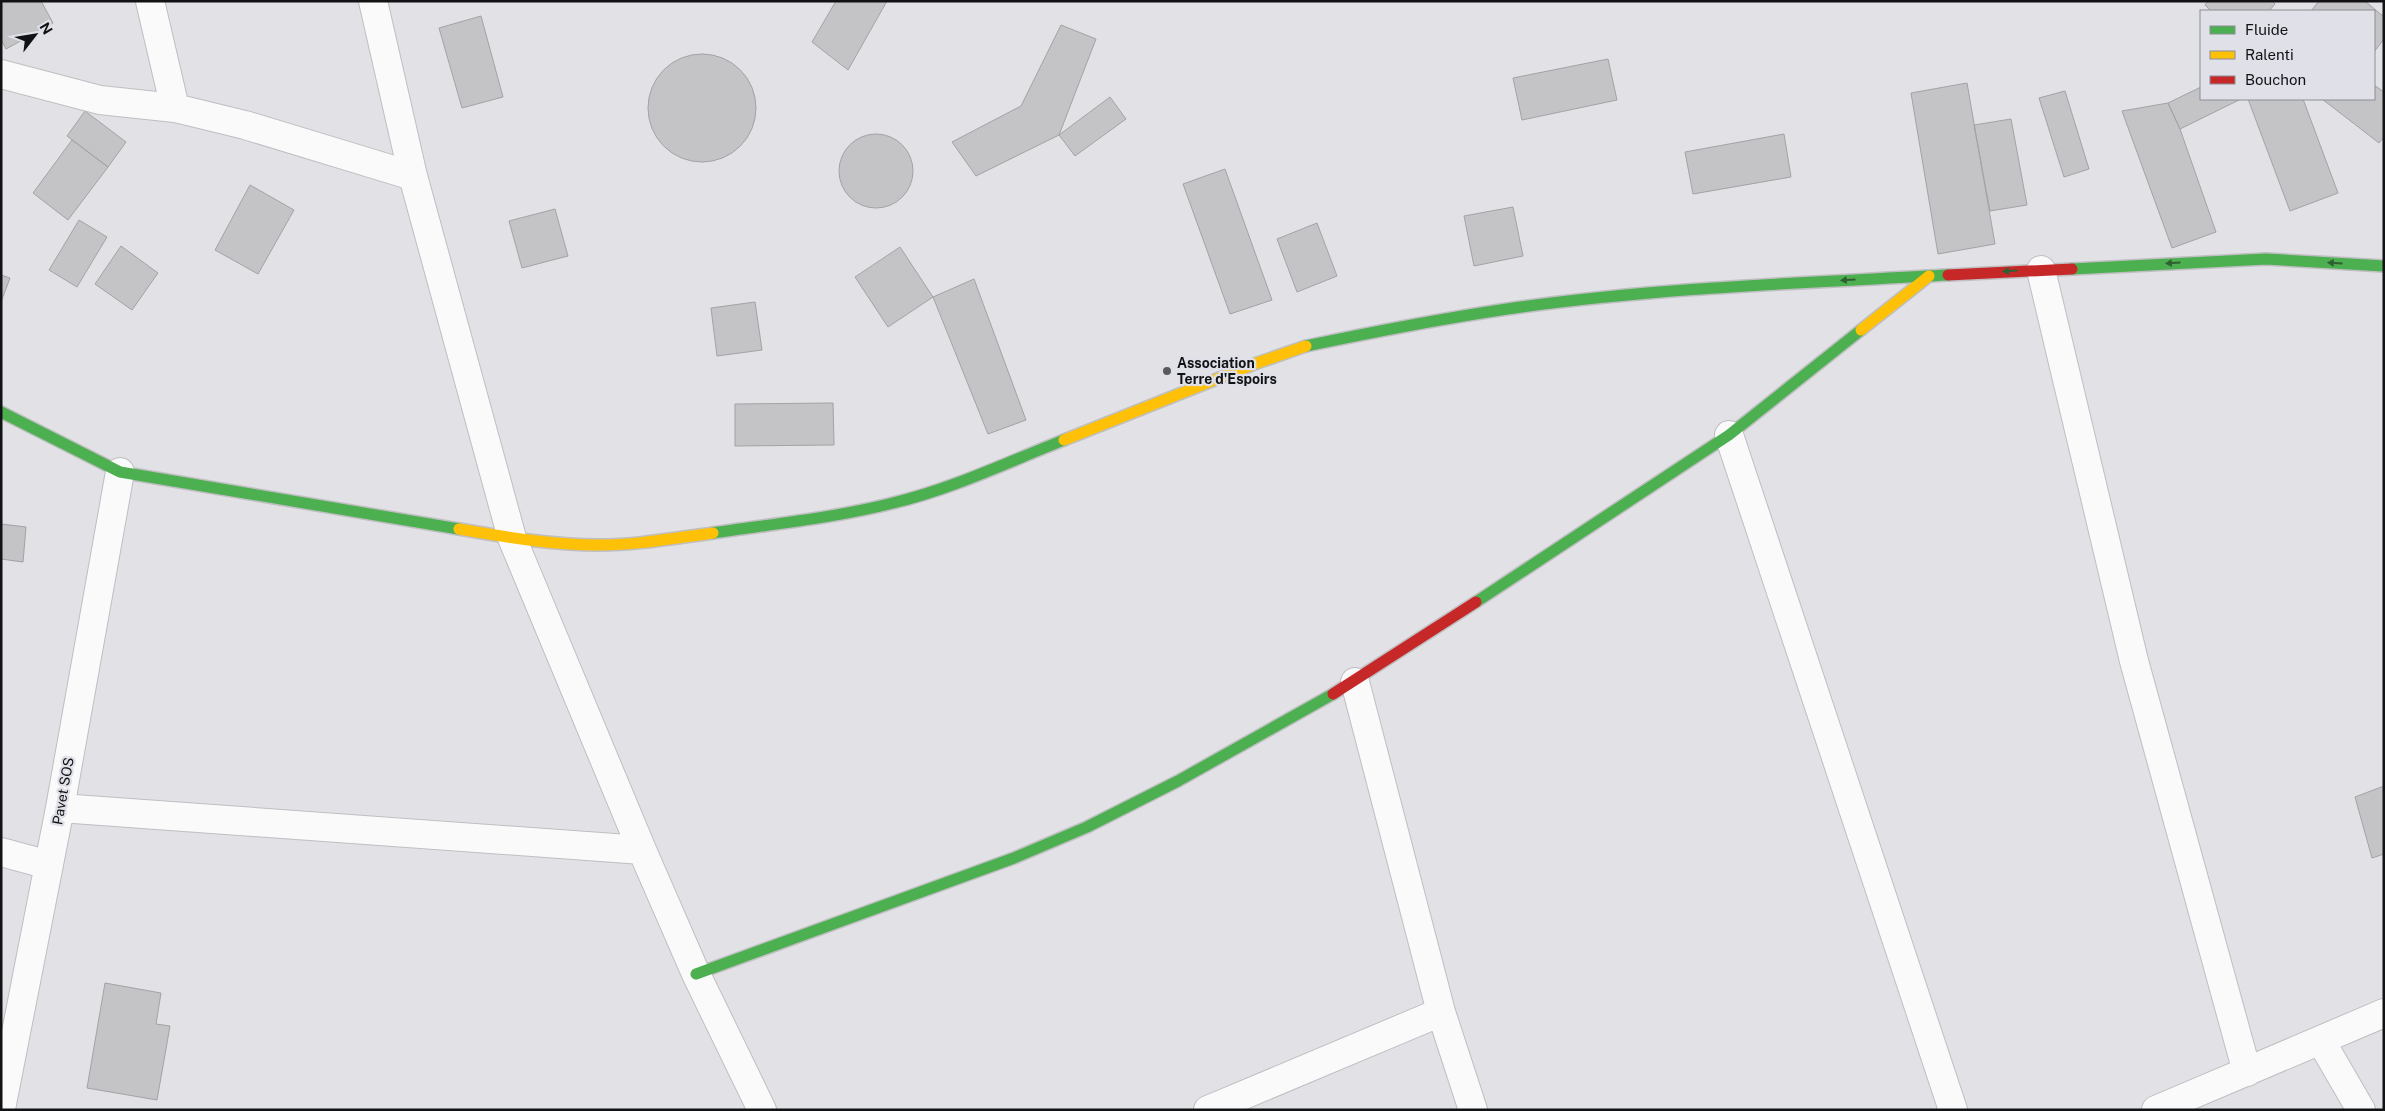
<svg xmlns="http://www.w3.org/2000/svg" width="2385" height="1111" font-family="'Public Sans',sans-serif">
<rect width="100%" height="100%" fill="#e1e1e6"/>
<path fill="#c4c3c6" stroke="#a3a2a5" d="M 1,1 L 41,1 L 53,23 L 6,49 L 1,39 Z
M 836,1 L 887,1 L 848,70 L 812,42 Z
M 2208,1 L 2272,1 L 2275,4 L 2269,11 L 2211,11 L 2205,5 Z
M 2319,1 L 2365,1 L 2384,17 L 2384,39 L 2374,52 L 2374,11 L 2311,11 Z
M 481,16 L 503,97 L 462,108 L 439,28 Z
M 1061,25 L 1096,39 L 1059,135 L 976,176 L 952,142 L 1021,106 Z
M648 108a54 54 0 1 1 108 0a54 54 0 1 1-108 0Z
M 1608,59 L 1617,100 L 1522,120 L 1513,78 Z
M 1967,83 L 1995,244 L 1938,254 L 1911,93 Z
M 2374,85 L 2384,92 L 2384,137 L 2379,143 L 2322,99 L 2374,99 Z
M 2201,87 L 2201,99 L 2241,99 L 2180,129 L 2168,103 Z
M 2065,91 L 2089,169 L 2064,177 L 2039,98 Z
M 1110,97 L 1126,119 L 1075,156 L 1059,135 Z
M 2248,99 L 2303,99 L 2338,193 L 2290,211 Z
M 2168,103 L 2180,129 L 2216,232 L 2172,248 L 2122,111 Z
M 85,111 L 126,142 L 108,167 L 67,136 Z
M 2011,119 L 2027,205 L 1990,211 L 1974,125 Z
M839 171a37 37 0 1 1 74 0a37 37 0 1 1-74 0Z
M 1784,134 L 1791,177 L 1693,194 L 1685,152 Z
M 72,140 L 108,167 L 68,220 L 33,193 Z
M 1225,169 L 1272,300 L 1230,314 L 1183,184 Z
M 250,185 L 294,210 L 258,274 L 215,250 Z
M 1513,207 L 1523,256 L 1474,266 L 1464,216 Z
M 555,209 L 568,256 L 522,268 L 509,221 Z
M 79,220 L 107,237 L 77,287 L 49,270 Z
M 1317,223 L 1337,276 L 1297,292 L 1277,239 Z
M 121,246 L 158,273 L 132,310 L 95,284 Z
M 900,247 L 933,297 L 888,327 L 855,277 Z
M 1,275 L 10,278 L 1,302 Z
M 974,279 L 1026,420 L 988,434 L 933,297 Z
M 755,302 L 762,350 L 717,356 L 711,308 Z
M 833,403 L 834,445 L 735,446 L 735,404 Z
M 1,524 L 26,527 L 23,562 L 1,559 Z
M 2384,786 L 2384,854 L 2372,858 L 2355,797 Z
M 105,983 L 161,993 L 156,1024 L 170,1026 L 157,1100 L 87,1088 Z"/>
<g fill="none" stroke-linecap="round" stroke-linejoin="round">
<defs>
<path id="street" d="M 150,1 L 175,108
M 373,1 L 413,176 L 512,538 L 642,850 L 696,974 L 762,1110
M 1,74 L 100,100 L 175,108 L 245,125 L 413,176
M 2041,270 L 2134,661 L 2247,1072
M 1729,435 L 1953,1110
M 1355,682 L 1441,1012 L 1473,1110
M 60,808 L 642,850
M 1,852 L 49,865
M 2321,1041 L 2361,1110
M 1,1109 L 60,808 L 120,472
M 1208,1110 L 1441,1012
M 2156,1110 L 2384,1013"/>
<path id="fast" d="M 2072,269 L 2266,259 L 2384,266
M 1306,346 C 1373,332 1440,319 1507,309 C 1653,288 1801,283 1948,275
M 1,412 L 120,472 L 459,529
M 713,533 C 773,524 834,518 893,503 C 952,489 1008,462 1064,440
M 1476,602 L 1729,435 L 1861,330
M 696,974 L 1014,858 L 1087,827 L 1178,781 L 1333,694"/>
<path id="slow" d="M 1861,330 L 1929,276
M 1064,440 L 1257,363 L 1306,346
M 459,529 C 505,537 552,545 599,545 C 637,545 675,538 713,533"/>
<path id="jam" d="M 1948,275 L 2072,269
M 1333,694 L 1476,602"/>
</defs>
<use href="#street" stroke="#bfbfc2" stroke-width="30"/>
<use href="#fast" stroke="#bfbfc2" stroke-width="14"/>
<use href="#slow" stroke="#bfbfc2" stroke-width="14"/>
<use href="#jam" stroke="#bfbfc2" stroke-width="14"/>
<use href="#street" stroke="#fafafb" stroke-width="28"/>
<use href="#fast" stroke="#4caf50" stroke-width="11"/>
<use href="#slow" stroke="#ffc107" stroke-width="11"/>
<use href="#jam" stroke="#c62828" stroke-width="11"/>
</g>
<defs><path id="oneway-solid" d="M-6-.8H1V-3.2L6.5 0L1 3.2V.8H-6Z" transform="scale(1.25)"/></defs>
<g fill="#2e6032">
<use href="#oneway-solid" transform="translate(2173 263) rotate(177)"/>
<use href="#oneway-solid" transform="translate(2335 263) rotate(-177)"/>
<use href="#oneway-solid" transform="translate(2010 271) rotate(177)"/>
<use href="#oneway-solid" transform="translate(1848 280) rotate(177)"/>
</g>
<circle fill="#5a5a5e" stroke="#dfe0e8" stroke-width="2" cx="1167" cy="371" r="5"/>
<g text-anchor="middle" stroke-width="4.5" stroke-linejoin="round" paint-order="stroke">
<g font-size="14" font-weight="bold" fill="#111214" stroke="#dfe0e8" text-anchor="start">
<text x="1177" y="368">Association<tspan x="1177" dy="16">Terre d'Espoirs</tspan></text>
</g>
<g font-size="14" fill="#111214" stroke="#dfe0e8">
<text transform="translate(63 791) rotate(-80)" y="5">Pavet SOS</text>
</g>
</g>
<rect width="2385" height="1111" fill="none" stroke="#111214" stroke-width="5"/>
<rect x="2200" y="10" width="175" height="90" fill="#dfe0e8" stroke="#8d8e93"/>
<rect x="2210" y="26" width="25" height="8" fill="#4caf50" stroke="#8d8e93"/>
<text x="2245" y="35" font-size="15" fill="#111214">Fluide</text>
<rect x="2210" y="51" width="25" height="8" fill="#ffc107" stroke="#8d8e93"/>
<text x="2245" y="60" font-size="15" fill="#111214">Ralenti</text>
<rect x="2210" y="76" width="25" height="8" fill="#c62828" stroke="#8d8e93"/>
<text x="2245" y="85" font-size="15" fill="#111214">Bouchon</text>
<g transform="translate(35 35) rotate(59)" stroke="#dfe0e8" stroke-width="4" paint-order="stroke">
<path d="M0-4L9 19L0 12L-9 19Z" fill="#111214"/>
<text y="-8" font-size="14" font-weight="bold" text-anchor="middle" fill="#111214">N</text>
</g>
</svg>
